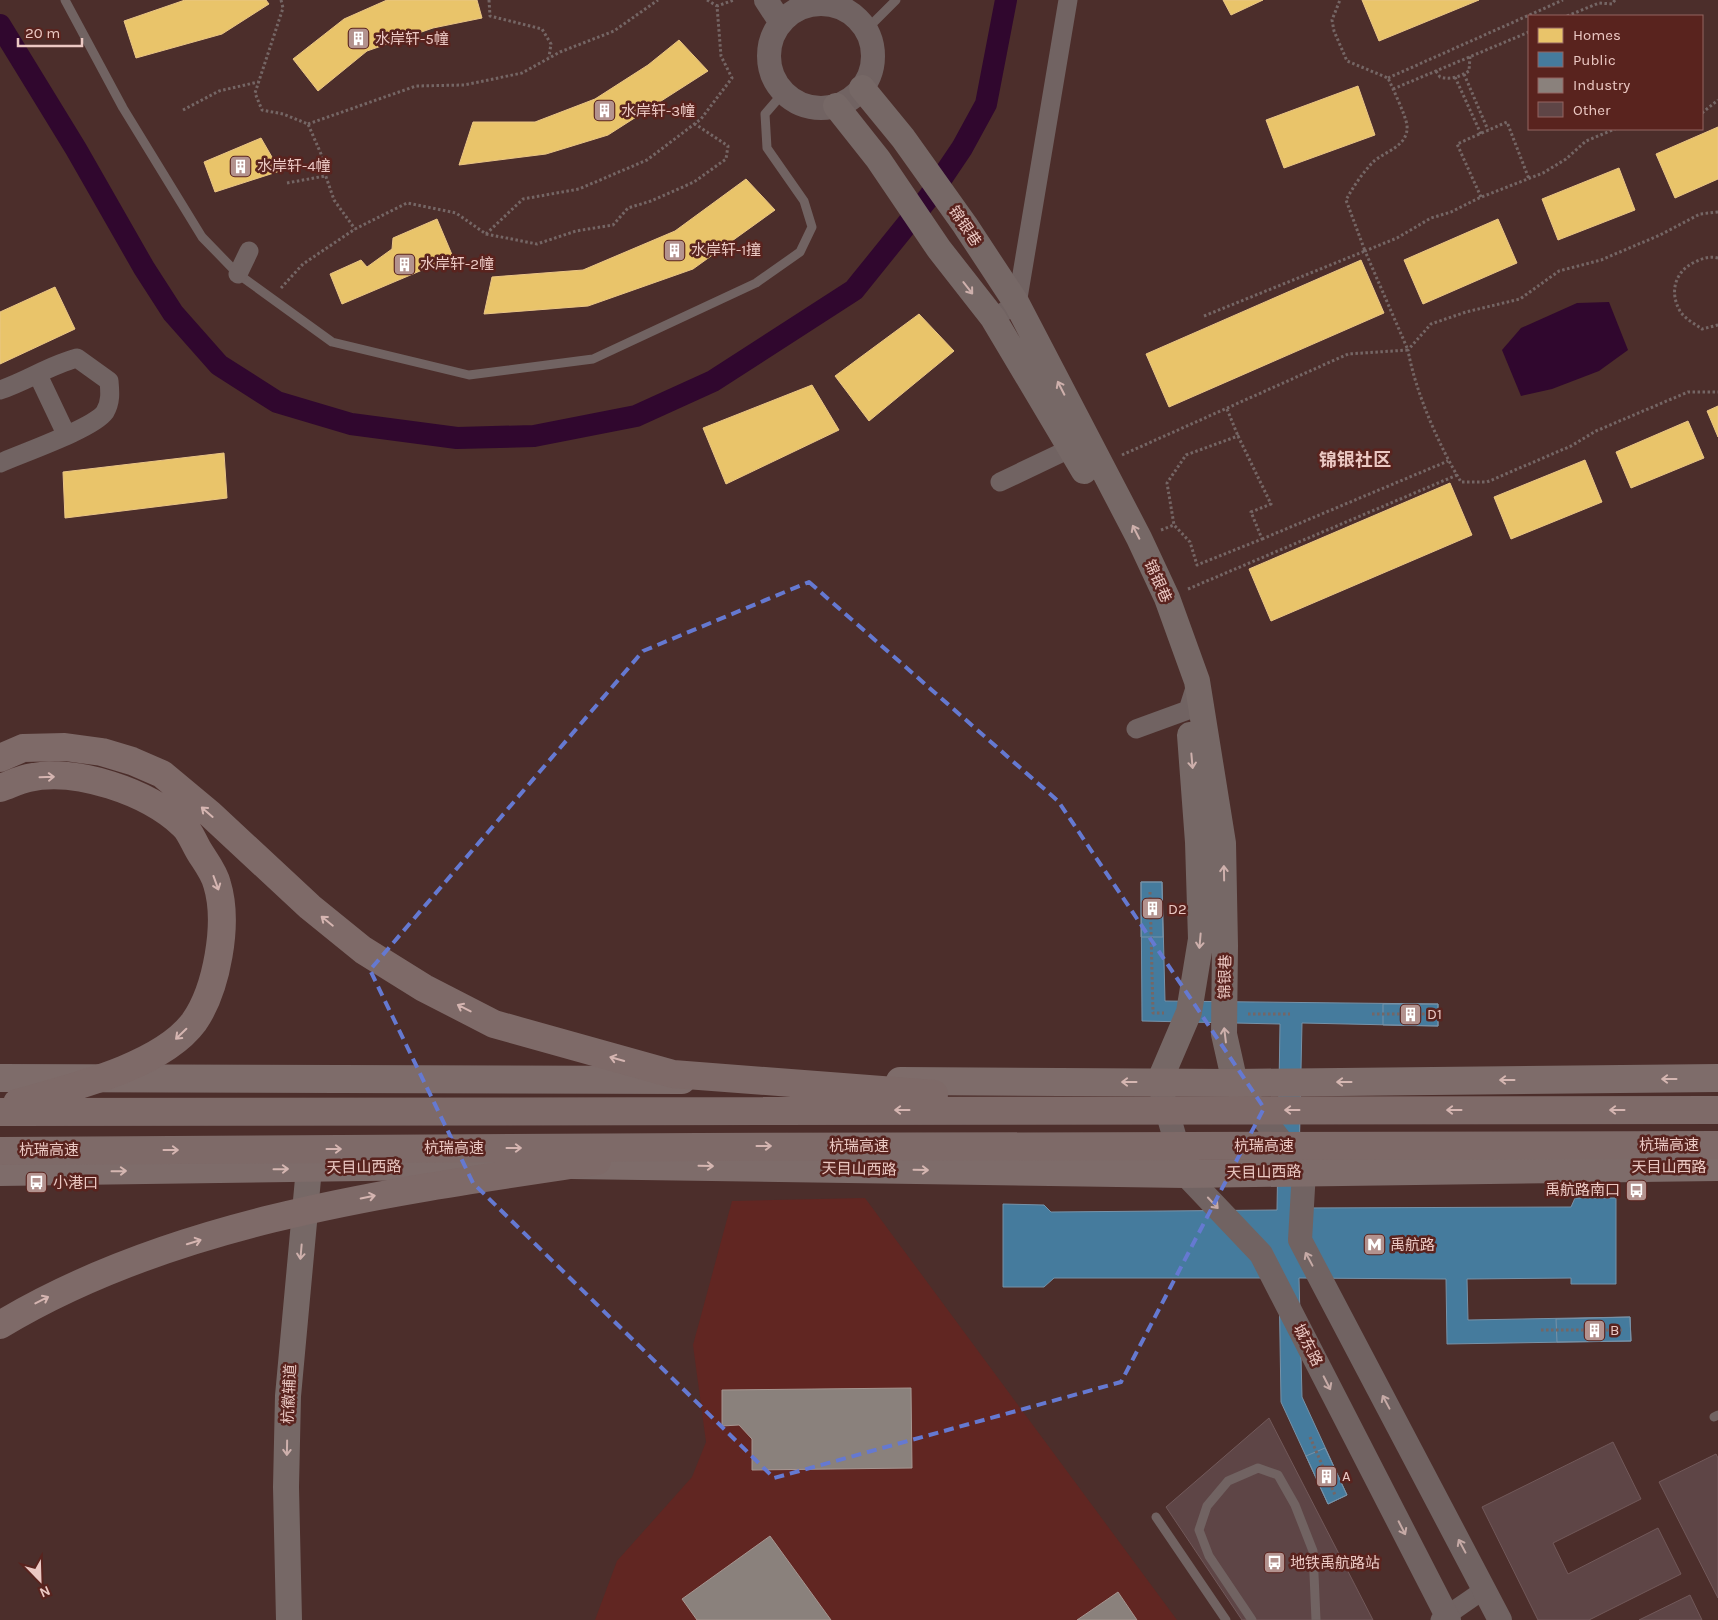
<svg xmlns="http://www.w3.org/2000/svg" width="1718" height="1620" font-family="Karla,'Noto Sans SC',sans-serif">
<rect width="100%" height="100%" fill="#4c2e2b"/>
<path fill="#612622" d="M 865,1198 L 1177,1620 L 595,1620 L 617,1561 L 692,1477 L 706,1442 L 693,1345 L 732,1201 Z"/>
<path fill="#30072e" d="M 1609,302 L 1628,350 L 1599,371 L 1552,389 L 1521,396 L 1502,350 L 1521,328 L 1577,303 Z"/>
<path fill="#e9c46a" stroke="#eac585" d="M 185,0 L 266,0 L 269,4 L 222,34 L 136,58 L 124,21 Z
M 387,0 L 477,0 L 482,18 L 433,28 L 367,51 L 318,91 L 293,59 L 344,19 Z
M 1223,0 L 1263,0 L 1231,15 Z
M 1362,0 L 1479,0 L 1379,41 Z
M 679,40 L 708,71 L 608,135 L 546,154 L 459,165 L 473,122 L 535,122 L 595,99 L 648,65 Z
M 1358,86 L 1375,135 L 1284,168 L 1266,120 Z
M 1718,127 L 1718,179 L 1675,198 L 1656,154 Z
M 261,138 L 280,171 L 215,192 L 204,162 Z
M 1619,168 L 1635,210 L 1558,240 L 1542,199 Z
M 746,179 L 775,210 L 693,269 L 588,306 L 484,314 L 492,277 L 583,270 L 675,231 Z
M 437,219 L 453,257 L 342,304 L 330,274 L 361,260 L 367,267 L 392,249 L 393,238 Z
M 1498,219 L 1517,263 L 1423,304 L 1404,260 Z
M 1361,260 L 1384,313 L 1169,407 L 1146,354 Z
M 55,287 L 75,329 L 0,364 L 0,312 Z
M 919,314 L 954,351 L 869,421 L 835,376 Z
M 812,385 L 839,430 L 726,484 L 703,428 Z
M 1718,406 L 1718,437 L 1707,411 Z
M 1688,421 L 1704,458 L 1631,488 L 1616,452 Z
M 224,453 L 227,498 L 65,518 L 63,472 Z
M 1585,460 L 1602,502 L 1511,539 L 1494,497 Z
M 1450,483 L 1472,535 L 1271,621 L 1249,569 Z"/>
<path fill="#457b9d" stroke="#7792a8" d="M 1141,882 L 1162,882 L 1165,1001 L 1438,1004 L 1438,1026 L 1302,1023 L 1298,1208 L 1571,1207 L 1575,1198 L 1616,1198 L 1616,1284 L 1571,1284 L 1571,1278 L 1467,1279 L 1468,1320 L 1630,1317 L 1631,1341 L 1447,1344 L 1446,1279 L 1299,1278 L 1302,1397 L 1347,1495 L 1328,1504 L 1281,1402 L 1279,1278 L 1054,1278 L 1044,1287 L 1003,1287 L 1003,1204 L 1044,1205 L 1051,1212 L 1277,1210 L 1280,1024 L 1142,1021 Z
M 1141,882 L 1162,882 L 1163,937 L 1141,937 Z
M 1383,1004 L 1438,1004 L 1438,1026 L 1383,1025 Z
M 1630,1317 L 1631,1341 L 1557,1342 L 1556,1319 Z
M 1325,1448 L 1347,1495 L 1328,1504 L 1306,1456 Z"/>
<path fill="#8a817c" stroke="#a79691" d="M 911,1388 L 912,1468 L 752,1470 L 752,1439 L 739,1425 L 722,1426 L 722,1390 Z
M 770,1536 L 831,1620 L 697,1620 L 682,1599 Z
M 1118,1592 L 1137,1620 L 1077,1620 Z"/>
<g fill="none" stroke-linecap="round" stroke-linejoin="round">
<path stroke="#30072e" stroke-width="22" d="M 0,25 L 76,149 L 144,268 L 173,313 L 219,365 L 277,402 L 351,424 L 457,438 L 534,436 L 636,416 L 713,381 L 854,290 L 929,197 L 962,148 L 986,104 L 1006,0"/>
</g>
<path fill="#5e4546" stroke="#72595a" d="M 1269,1418 L 1373,1620 L 1242,1620 L 1166,1507 Z
M 1613,1442 L 1641,1499 L 1553,1543 L 1568,1574 L 1658,1528 L 1681,1574 L 1589,1620 L 1538,1620 L 1482,1507 Z
M 1716,1454 L 1718,1458 L 1718,1598 L 1659,1482 Z
M 1690,1595 L 1702,1620 L 1639,1620 Z"/>
<g fill="none" stroke-linecap="round" stroke-linejoin="round">
<path stroke="#756665" stroke-width="3" stroke-dasharray="2.5 2.5" stroke-linecap="butt" d="M 281,0 L 283,8 L 255,93 L 262,110 L 283,114 L 308,124 L 321,154 L 324,171 L 334,200 L 355,229
M 489,0 L 490,16 L 542,29 L 551,44 L 549,57
M 707,0 L 717,6
M 1567,16 L 1599,3 L 1612,4 L 1615,0
M 1436,71 L 1440,77 C 1451,80 1459,77 1469,71 L 1470,56
M 1464,74 L 1488,130
M 1455,77 L 1481,134
M 1388,78 L 1563,0
M 1393,89 L 1529,32
M 183,110 L 219,91 L 258,82
M 1702,113 L 1718,100
M 308,124 L 416,86 L 464,85 L 522,73 L 560,52 L 614,31 L 658,0
M 287,183 L 325,176
M 1481,197 L 1457,144 L 1507,122 L 1529,179
M 1718,212 L 1700,214 L 1660,235 L 1601,260 L 1559,271 L 1520,299 L 1466,312 L 1431,324 L 1408,350 C 1415,391 1439,446 1461,482 L 1487,482 L 1571,446 L 1596,431 L 1688,392 L 1718,392
M 486,234 L 537,244 L 576,231 L 613,225 L 628,208 L 651,201 L 694,182 L 726,159 L 728,146 L 695,124
M 1718,258 C 1710,256 1703,258 1695,262 C 1675,271 1669,292 1680,311 C 1685,319 1695,324 1702,329 L 1718,325
M 281,288 L 303,264 L 355,229 L 407,203 L 456,213 L 486,234 L 523,199 L 579,189 L 647,160 L 701,119 L 732,78 L 721,56 L 717,6 L 734,0
M 1204,316 L 1365,251 L 1346,200 C 1353,187 1362,174 1372,163 C 1384,151 1409,147 1407,125 C 1405,114 1393,89 1388,78 L 1347,61 L 1334,31 L 1332,20 L 1340,0
M 1227,409 L 1238,436
M 1238,436 L 1271,504 L 1251,512 L 1262,539 L 1197,565 L 1190,542 L 1174,525 L 1167,483 L 1186,455 Z
M 1122,455 L 1348,354 L 1408,350 L 1365,251 L 1397,238 L 1431,218 L 1451,212 L 1479,198 L 1543,173 L 1566,159 L 1586,141 L 1615,129
M 1161,530 L 1174,525
M 1262,539 L 1448,461
M 1188,589 L 1457,475
M 1150,892 L 1153,1013 L 1164,1013
M 1248,1014 L 1290,1014
M 1372,1014 L 1431,1014
M 1541,1330 L 1622,1330
M 1310,1437 L 1335,1495"/>
<path stroke="#716362" stroke-width="9" d="M 65,0 L 123,108 L 202,237 L 238,274 L 332,342 L 469,375 L 593,359 L 756,283 L 800,252 L 812,227 L 804,201 L 767,148 L 765,114 L 784,92
M 866,30 L 896,0
M 1714,1417 L 1718,1415
M 1156,1517 L 1226,1620
M 1252,1620 L 1209,1556 L 1199,1530 L 1207,1506 L 1228,1481 L 1258,1468 L 1278,1475 L 1295,1505 L 1313,1551 L 1316,1620"/>
<path stroke="#716362" stroke-width="19" d="M 238,274 L 249,251
M 993,318 L 1017,304 L 1068,0
M 38,375 L 66,434
M 0,390 C 27,381 50,365 77,358 L 109,381 C 110,392 111,402 105,412 C 93,429 22,453 0,463
M 1000,482 L 1082,443
M 1136,729 L 1188,710 L 1196,685
M 1440,1620 L 1485,1589"/>
<path stroke="#716362" stroke-width="24" d="M 766,0 L 781,23
M769 56a52 52 0 1 1 104 0a52 52 0 1 1-104 0Z
M 1162,1093 L 1185,1174 L 1261,1254 L 1449,1620
M 1249,1100 L 1304,1171 L 1300,1240 L 1500,1620"/>
<path stroke="#766866" stroke-width="26" d="M 862,88 L 903,138 L 965,225 L 1017,304 L 1139,538 L 1167,598 L 1197,681 L 1223,843 L 1225,946 L 1224,1034 L 1235,1083
M 836,106 L 878,159 L 939,249 L 993,318 L 1084,471
M 1159,1082 L 1189,1012 L 1201,939 L 1198,842 L 1190,735
M 289,1620 L 286,1487 L 288,1396 L 309,1168"/>
<path stroke="#7e6c6a" stroke-width="28" d="M 0,1078 L 682,1080
M 900,1081 L 1235,1083 L 1718,1078
M 571,1165 L 1185,1174 L 1718,1167
M 0,1172 L 511,1165"/>
<path stroke="#7e6a68" stroke-width="28" d="M 0,758 L 23,748 L 65,747 L 102,752 L 132,761 L 162,774 L 210,814 L 310,907 L 363,950 L 424,988 L 494,1024 L 673,1074 L 934,1094
M 0,788 C 9,785 19,780 28,778 C 76,767 148,792 183,825 C 190,831 194,843 199,851 C 205,861 214,872 217,884 C 229,923 217,989 194,1022 C 161,1067 69,1088 17,1103
M 0,1112 L 1718,1110
M 0,1151 L 698,1147 L 1718,1145
M 0,1325 C 176,1219 397,1191 597,1161"/>
</g>
<defs><path id="oneway-shaft" d="M-6 0H5M1.5-3L5.5 0L1.5 3" fill="none" stroke-width="1.6" stroke-linecap="round" stroke-linejoin="round" transform="scale(1.25)"/></defs>
<g stroke="#ceb0ac">
<use href="#oneway-shaft" transform="translate(968 288) rotate(52)"/>
<use href="#oneway-shaft" transform="translate(1061 388) rotate(-117)"/>
<use href="#oneway-shaft" transform="translate(1136 532) rotate(-117)"/>
<use href="#oneway-shaft" transform="translate(1192 761) rotate(85)"/>
<use href="#oneway-shaft" transform="translate(1224 873) rotate(-91)"/>
<use href="#oneway-shaft" transform="translate(1200 941) rotate(95)"/>
<use href="#oneway-shaft" transform="translate(1225 1035) rotate(-97)"/>
<use href="#oneway-shaft" transform="translate(301 1252) rotate(95)"/>
<use href="#oneway-shaft" transform="translate(287 1448) rotate(91)"/>
</g>
<g stroke="#d5b5b1">
<use href="#oneway-shaft" transform="translate(47 777) rotate(-2)"/>
<use href="#oneway-shaft" transform="translate(207 812) rotate(-139)"/>
<use href="#oneway-shaft" transform="translate(216 883) rotate(70)"/>
<use href="#oneway-shaft" transform="translate(327 921) rotate(-141)"/>
<use href="#oneway-shaft" transform="translate(464 1008) rotate(-153)"/>
<use href="#oneway-shaft" transform="translate(181 1034) rotate(136)"/>
<use href="#oneway-shaft" transform="translate(617 1059) rotate(-164)"/>
<use href="#oneway-shaft" transform="translate(902 1110) rotate(180)"/>
<use href="#oneway-shaft" transform="translate(1292 1110) rotate(-180)"/>
<use href="#oneway-shaft" transform="translate(1454 1110) rotate(-180)"/>
<use href="#oneway-shaft" transform="translate(1617 1110) rotate(-180)"/>
<use href="#oneway-shaft" transform="translate(764 1146)"/>
<use href="#oneway-shaft" transform="translate(514 1148)"/>
<use href="#oneway-shaft" transform="translate(334 1149)"/>
<use href="#oneway-shaft" transform="translate(171 1150)"/>
<use href="#oneway-shaft" transform="translate(368 1197) rotate(-12)"/>
<use href="#oneway-shaft" transform="translate(194 1242) rotate(-17)"/>
<use href="#oneway-shaft" transform="translate(42 1300) rotate(-27)"/>
</g>
<g stroke="#d5b6b1">
<use href="#oneway-shaft" transform="translate(1669 1079) rotate(180)"/>
<use href="#oneway-shaft" transform="translate(1507 1080) rotate(180)"/>
<use href="#oneway-shaft" transform="translate(1129 1082) rotate(-180)"/>
<use href="#oneway-shaft" transform="translate(1344 1082) rotate(180)"/>
<use href="#oneway-shaft" transform="translate(706 1166) rotate(1)"/>
<use href="#oneway-shaft" transform="translate(281 1169) rotate(-1)"/>
<use href="#oneway-shaft" transform="translate(921 1170) rotate(1)"/>
<use href="#oneway-shaft" transform="translate(119 1171) rotate(-1)"/>
</g>
<g stroke="#c6aaa6">
<use href="#oneway-shaft" transform="translate(1213 1203) rotate(47)"/>
<use href="#oneway-shaft" transform="translate(1309 1259) rotate(-118)"/>
<use href="#oneway-shaft" transform="translate(1327 1383) rotate(63)"/>
<use href="#oneway-shaft" transform="translate(1386 1402) rotate(-118)"/>
<use href="#oneway-shaft" transform="translate(1402 1528) rotate(63)"/>
<use href="#oneway-shaft" transform="translate(1462 1546) rotate(-118)"/>
</g>
<path fill="none" stroke="#6579d1" stroke-width="4" stroke-dasharray="10 6" stroke-linejoin="round" d="M 809,582 L 1058,801 L 1264,1108 L 1121,1382 L 774,1478 L 473,1183 L 370,970 L 643,651 Z"/>
<defs>
<symbol id="building-square" viewBox="-11 -11 22 22"><rect x="-9" y="-9" width="18" height="18" rx="4" fill="#b3928e" stroke="#59231e"/><path d="M-4-6H4V6H1V3H-1V6H-4ZM-2.5-4.3h1.7v1.8h-1.7ZM.8-4.3h1.7v1.8H.8ZM-2.5-1h1.7V.8h-1.7ZM.8-1h1.7V.8H.8Z" fill="#fff"/></symbol>
<symbol id="bus-square" viewBox="-11 -11 22 22"><rect x="-9" y="-9" width="18" height="18" rx="4" fill="#b3928e" stroke="#59231e"/><path d="M-5-6H5V4H4V6H2V4H-2V6H-4V4H-5ZM-3.5-4V0h7V-4ZM-3.5 1.2v1.5H-2V1.2ZM2 1.2v1.5H3.5V1.2Z" fill="#fff"/></symbol>
<symbol id="metro-square" viewBox="-11 -11 22 22"><rect x="-9" y="-9" width="18" height="18" rx="4" fill="#b3928e" stroke="#59231e"/><path d="M-5.5 5V-5H-3L0 0L3-5H5.5V5H3V-.5L0 4L-3-.5V5Z" fill="#fff"/></symbol>
</defs>
<g fill-rule="evenodd">
<use href="#building-square" x="346" y="26" width="25" height="25"/>
<use href="#building-square" x="592" y="98" width="25" height="25"/>
<use href="#building-square" x="228" y="154" width="25" height="25"/>
<use href="#building-square" x="662" y="238" width="25" height="25"/>
<use href="#building-square" x="392" y="252" width="25" height="25"/>
<use href="#building-square" x="1140" y="896" width="25" height="25"/>
<use href="#building-square" x="1398" y="1002" width="25" height="25"/>
<use href="#bus-square" x="24" y="1170" width="25" height="25"/>
<use href="#bus-square" x="1624" y="1178" width="25" height="25"/>
<use href="#metro-square" x="1362" y="1232" width="25" height="25"/>
<use href="#building-square" x="1582" y="1318" width="25" height="25"/>
<use href="#building-square" x="1314" y="1464" width="25" height="25"/>
<use href="#bus-square" x="1262" y="1550" width="25" height="25"/>
</g>
<g text-anchor="middle" stroke-width="5" stroke-linejoin="round" paint-order="stroke">
<g font-size="15" fill="#ebc8c3" stroke="#59231e" text-anchor="start">
<text x="375" y="44">水岸轩-5幢</text>
<text x="621" y="116">水岸轩-3幢</text>
<text x="257" y="171">水岸轩-4幢</text>
<text x="691" y="255">水岸轩-1撞</text>
<text x="420" y="269">水岸轩-2幢</text>
<text x="1168" y="914">D2</text>
<text x="1427" y="1019">D1</text>
<text x="53" y="1188">小港口</text>
<text x="1620" y="1195" text-anchor="end">禹航路南口</text>
<text x="1390" y="1250">禹航路</text>
<text x="1610" y="1335">B</text>
<text x="1342" y="1481">A</text>
<text x="1290" y="1568">地铁禹航路站</text>
</g>
<g font-size="15" fill="#ebc8c3" stroke="#59231e">
<text transform="translate(965 226) rotate(56)" y="5">锦银巷</text>
<text transform="translate(1158 581) rotate(66)" y="5">锦银巷</text>
<text transform="translate(1225 977) rotate(-89)" y="5">锦银巷</text>
<text x="1669" y="1150">杭瑞高速</text>
<text x="859" y="1151">杭瑞高速</text>
<text x="1264" y="1151">杭瑞高速</text>
<text x="454" y="1153">杭瑞高速</text>
<text x="49" y="1155">杭瑞高速</text>
<text transform="translate(364 1167) rotate(-1)" y="5">天目山西路</text>
<text x="1669" y="1172">天目山西路</text>
<text transform="translate(859 1169) rotate(1)" y="5">天目山西路</text>
<text transform="translate(1264 1172) rotate(-1)" y="5">天目山西路</text>
<text transform="translate(1308 1345) rotate(63)" y="5">城东路</text>
<text transform="translate(289 1394) rotate(-87)" y="5">杭徽辅道</text>
</g>
<g font-size="18" font-weight="bold" fill="#ebc8c3" stroke="#59231e">
<text x="1355" y="466">锦银社区</text>
</g>
</g>
<rect x="1528" y="15" width="175" height="115" fill="#59231e" stroke="#936560"/>
<rect x="1538" y="28" width="25" height="15" fill="#e9c46a" stroke="#936560"/>
<text x="1573" y="40" font-size="15" fill="#ebc8c3">Homes</text>
<rect x="1538" y="52" width="25" height="15" fill="#457b9d" stroke="#936560"/>
<text x="1573" y="65" font-size="15" fill="#ebc8c3">Public</text>
<rect x="1538" y="78" width="25" height="15" fill="#8a817c" stroke="#936560"/>
<text x="1573" y="90" font-size="15" fill="#ebc8c3">Industry</text>
<rect x="1538" y="102" width="25" height="15" fill="#5e4546" stroke="#936560"/>
<text x="1573" y="115" font-size="15" fill="#ebc8c3">Other</text>
<g transform="translate(40 1580) rotate(157)" stroke="#59231e" stroke-width="4" paint-order="stroke">
<path d="M0-4L9 19L0 12L-9 19Z" fill="#ebc8c3"/>
<text y="-8" font-size="14" font-weight="bold" text-anchor="middle" fill="#ebc8c3">N</text>
</g>
<path d="M18 38v8h64v-8" fill="none" stroke="#ebc8c3" stroke-width="2.5"/>
<text x="25" y="38" font-size="15" fill="#ebc8c3" stroke="#59231e" stroke-width="4" paint-order="stroke">20 m</text>
</svg>
